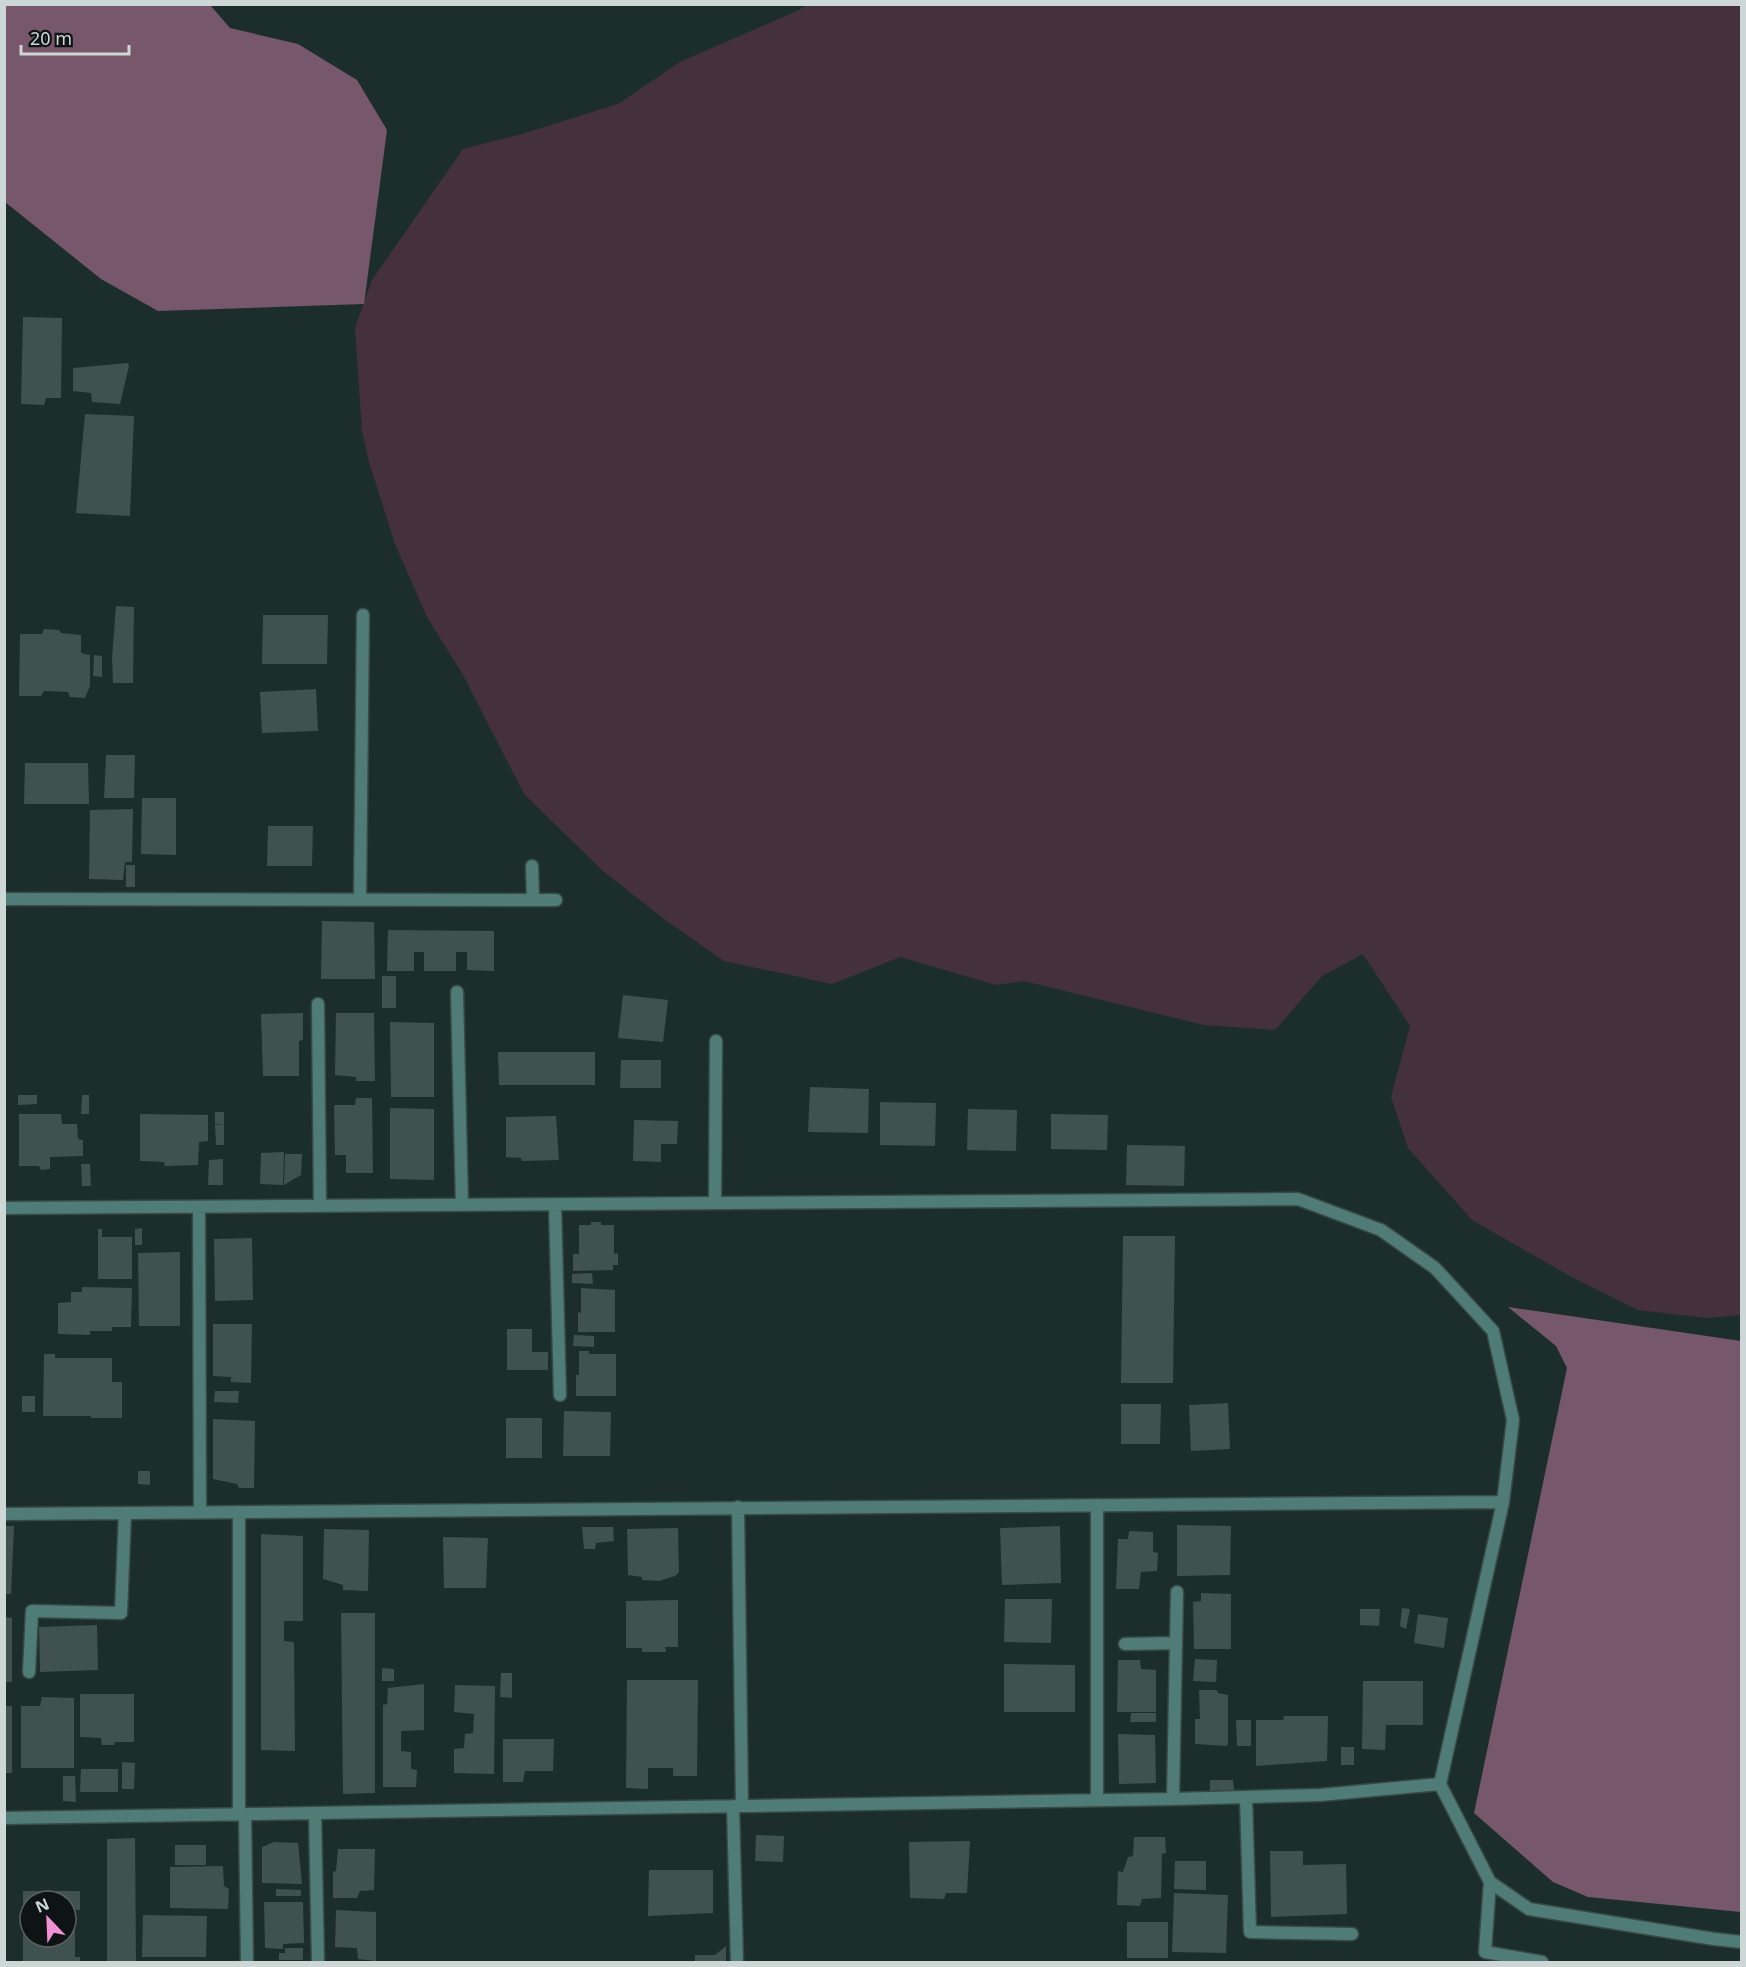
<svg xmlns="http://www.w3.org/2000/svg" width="1746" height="1967" font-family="'Noto Sans',sans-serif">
<rect width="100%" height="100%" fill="#1c2e2c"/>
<path fill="#45313e" d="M 807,5 L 1741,5 L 1741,1315 L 1707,1318 L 1638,1310 L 1577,1280 L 1472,1220 L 1408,1148 L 1391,1097 L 1410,1026 L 1363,954 L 1322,976 L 1275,1030 L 1204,1025 L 1024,981 L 996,985 L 900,957 L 832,984 L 724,961 L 664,919 L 603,871 L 524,794 L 463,675 L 427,617 L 395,544 L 369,462 L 362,431 L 355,328 L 372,280 L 463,149 L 522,134 L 618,104 L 680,62 L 799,10 Z"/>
<path fill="#76576c" d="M 4,5 L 210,5 L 230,28 L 298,44 L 357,80 L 387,130 L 364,304 L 158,311 L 101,279 L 5,202 Z
M 1508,1307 L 1741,1341 L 1741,1912 L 1588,1897 L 1553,1882 L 1474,1813 L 1567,1368 L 1556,1346 Z"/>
<path fill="#3f524f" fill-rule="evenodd" d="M 23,317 L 62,318 L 61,398 L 46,398 L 44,405 L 21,404 Z
M 128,363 L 129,366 L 120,404 L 92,402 L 91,393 L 73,391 L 73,368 Z
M 85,414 L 134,416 L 130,516 L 76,513 Z
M 116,606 L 134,607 L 133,683 L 113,683 L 112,658 Z
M 263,615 L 328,615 L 327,664 L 262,664 Z
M 44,629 L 59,630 L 61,633 L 81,635 L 81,653 L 90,655 L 90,686 L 85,698 L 70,697 L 68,692 L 44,691 L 41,696 L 19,696 L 20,634 L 42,634 Z
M 94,655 L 102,656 L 102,677 L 93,676 Z
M 316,689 L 318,731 L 262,733 L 260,692 Z
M 106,755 L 135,755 L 134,798 L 104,798 Z
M 25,763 L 88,763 L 89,804 L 24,804 Z
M 142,798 L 176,798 L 176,855 L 141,854 Z
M 133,809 L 132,862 L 125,862 L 123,880 L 89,879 L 90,810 Z
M 268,826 L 313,826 L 312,866 L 267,866 Z
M 126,865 L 135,865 L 135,887 L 126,887 Z
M 322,921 L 374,922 L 375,979 L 321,979 Z
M 388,930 L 494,931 L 494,971 L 467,970 L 467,952 L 456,952 L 456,971 L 424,971 L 424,952 L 414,952 L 414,971 L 387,971 Z
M 382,976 L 396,976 L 396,1008 L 382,1008 Z
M 623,995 L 668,1000 L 663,1042 L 618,1038 Z
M 303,1013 L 303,1040 L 299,1041 L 299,1076 L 263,1076 L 261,1014 Z
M 336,1013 L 374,1013 L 375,1081 L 356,1081 L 356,1077 L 335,1075 Z
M 390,1022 L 434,1023 L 434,1097 L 391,1097 Z
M 498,1052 L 595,1052 L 595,1085 L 499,1085 Z
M 621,1060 L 661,1060 L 661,1088 L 620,1088 Z
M 810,1087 L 869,1089 L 868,1133 L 808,1132 Z
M 18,1095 L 37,1095 L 37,1104 L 18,1105 Z
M 82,1095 L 89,1095 L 89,1114 L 81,1114 Z
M 356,1098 L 372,1098 L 373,1173 L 346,1173 L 346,1155 L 335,1155 L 334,1105 L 355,1105 Z
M 880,1102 L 936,1103 L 935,1146 L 880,1145 Z
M 390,1108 L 434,1109 L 434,1180 L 390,1179 Z
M 968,1109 L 1017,1110 L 1016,1151 L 967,1150 Z
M 215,1112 L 224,1112 L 224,1124 L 215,1124 Z
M 19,1114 L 61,1114 L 62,1124 L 77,1124 L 78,1139 L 83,1140 L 83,1156 L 50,1157 L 50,1169 L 41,1170 L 39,1166 L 19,1166 Z
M 140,1114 L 208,1115 L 208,1141 L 199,1142 L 198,1165 L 165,1166 L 164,1162 L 140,1161 Z
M 1051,1114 L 1108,1115 L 1107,1150 L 1051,1149 Z
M 556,1116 L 559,1160 L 522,1161 L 521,1158 L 506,1157 L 506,1117 Z
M 634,1120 L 678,1121 L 677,1144 L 661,1144 L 661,1162 L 633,1161 Z
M 224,1124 L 224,1145 L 216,1145 L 215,1125 Z
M 1127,1145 L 1185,1146 L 1184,1186 L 1126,1185 Z
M 284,1152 L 283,1185 L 260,1184 L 261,1153 Z
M 285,1154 L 302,1154 L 301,1175 L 284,1185 Z
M 223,1159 L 223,1185 L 208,1185 L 209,1160 Z
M 81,1164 L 90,1164 L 91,1186 L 82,1186 Z
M 591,1222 L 601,1222 L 601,1225 L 614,1225 L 614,1254 L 618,1253 L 618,1265 L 613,1265 L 613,1270 L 573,1271 L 573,1254 L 579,1254 L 579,1225 L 591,1225 Z
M 142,1228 L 142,1245 L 135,1245 L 135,1229 Z
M 98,1229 L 102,1229 L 102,1237 L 132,1237 L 132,1279 L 98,1279 Z
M 1123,1236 L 1175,1236 L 1173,1383 L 1121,1383 Z
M 252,1238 L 253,1300 L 215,1301 L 214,1239 Z
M 180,1252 L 180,1326 L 139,1326 L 138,1253 Z
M 592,1273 L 593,1284 L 572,1283 L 572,1274 Z
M 82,1287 L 132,1288 L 131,1327 L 112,1327 L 112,1331 L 90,1331 L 90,1335 L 58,1334 L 58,1303 L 71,1302 L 71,1292 L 82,1292 Z
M 581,1288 L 615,1290 L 615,1332 L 578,1332 L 578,1312 L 581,1313 Z
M 213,1324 L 252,1324 L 251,1383 L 231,1382 L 231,1377 L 213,1376 Z
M 507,1329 L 532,1329 L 532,1352 L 548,1352 L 548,1370 L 507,1370 Z
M 574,1335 L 594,1336 L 594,1347 L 573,1346 Z
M 579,1351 L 589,1351 L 589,1354 L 616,1354 L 616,1396 L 576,1396 L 576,1375 L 579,1375 Z
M 44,1354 L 55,1354 L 55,1358 L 112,1358 L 112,1382 L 122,1382 L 122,1418 L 91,1418 L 91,1416 L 43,1416 Z
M 215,1391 L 239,1391 L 238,1403 L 214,1402 Z
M 22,1396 L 35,1396 L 35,1412 L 22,1412 Z
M 1228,1403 L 1230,1449 L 1191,1451 L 1189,1405 Z
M 1121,1404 L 1161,1404 L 1160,1444 L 1121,1444 Z
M 564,1411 L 611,1412 L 610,1456 L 563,1456 Z
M 506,1418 L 542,1418 L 542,1458 L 506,1458 Z
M 213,1419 L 255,1421 L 254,1488 L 239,1488 L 237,1484 L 213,1479 Z
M 138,1471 L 150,1471 L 150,1485 L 138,1484 Z
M 1177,1525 L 1231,1526 L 1230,1575 L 1177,1576 Z
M 4,1526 L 14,1526 L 11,1594 L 4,1594 Z
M 1060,1526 L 1061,1583 L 1002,1585 L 1000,1528 Z
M 582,1527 L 613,1527 L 614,1541 L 596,1543 L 595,1549 L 584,1549 Z
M 678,1528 L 679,1572 L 675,1576 L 659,1581 L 642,1580 L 642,1577 L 628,1575 L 627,1529 Z
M 324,1529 L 369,1530 L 368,1591 L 343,1590 L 343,1585 L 323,1579 Z
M 1129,1531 L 1153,1532 L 1153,1552 L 1158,1553 L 1157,1571 L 1141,1572 L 1139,1589 L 1116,1589 L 1118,1539 L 1128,1539 Z
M 261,1534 L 303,1536 L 303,1621 L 284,1621 L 284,1641 L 294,1642 L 295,1751 L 261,1750 Z
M 443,1537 L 488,1538 L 486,1588 L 444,1588 Z
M 1201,1593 L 1231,1594 L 1231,1649 L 1194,1649 L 1193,1602 L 1201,1601 Z
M 1005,1599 L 1052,1599 L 1051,1643 L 1004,1642 Z
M 678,1600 L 678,1647 L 665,1647 L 666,1652 L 642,1652 L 642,1648 L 626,1648 L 626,1601 Z
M 1402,1608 L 1410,1609 L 1406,1629 L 1400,1626 Z
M 1360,1609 L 1380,1609 L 1379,1626 L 1360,1625 Z
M 341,1613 L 375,1613 L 375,1793 L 343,1794 Z
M 1418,1614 L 1448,1618 L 1444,1648 L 1414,1643 Z
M 4,1617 L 12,1618 L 12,1682 L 4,1682 Z
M 97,1625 L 98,1670 L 40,1672 L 39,1627 Z
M 1195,1659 L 1217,1660 L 1216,1682 L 1193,1681 Z
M 1118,1660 L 1140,1660 L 1141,1669 L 1156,1670 L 1156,1712 L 1117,1712 Z
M 1004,1664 L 1075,1665 L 1075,1712 L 1004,1712 Z
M 382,1668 L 394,1669 L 394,1681 L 382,1681 Z
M 501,1673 L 512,1673 L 512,1698 L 500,1697 Z
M 627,1680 L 698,1680 L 697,1776 L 673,1776 L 673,1768 L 648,1768 L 648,1789 L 626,1788 Z
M 1363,1681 L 1423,1681 L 1423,1725 L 1386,1725 L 1385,1750 L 1362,1749 Z
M 424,1684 L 424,1730 L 401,1731 L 401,1751 L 411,1752 L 411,1769 L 417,1770 L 416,1787 L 383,1787 L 383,1705 L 387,1704 L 388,1688 Z
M 455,1685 L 495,1686 L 494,1774 L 454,1773 L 454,1749 L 464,1748 L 465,1734 L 473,1733 L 474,1714 L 454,1712 Z
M 1199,1690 L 1217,1690 L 1218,1693 L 1228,1695 L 1228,1743 L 1227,1746 L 1195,1744 L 1195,1719 L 1200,1719 Z
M 81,1694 L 134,1694 L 134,1742 L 115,1742 L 114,1745 L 102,1745 L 101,1738 L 80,1737 L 80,1695 Z
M 42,1697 L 74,1698 L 74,1768 L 21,1768 L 21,1706 L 40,1706 Z
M 4,1706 L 12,1706 L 12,1773 L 4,1773 Z
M 1131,1713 L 1156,1713 L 1156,1722 L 1130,1722 Z
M 1284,1716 L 1328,1716 L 1327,1761 L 1256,1766 L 1256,1720 L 1283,1720 Z
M 1236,1720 L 1251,1720 L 1251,1746 L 1237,1746 Z
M 1118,1734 L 1155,1735 L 1156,1783 L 1119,1784 Z
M 503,1739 L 554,1739 L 553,1771 L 525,1771 L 523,1782 L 503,1782 Z
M 1341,1747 L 1354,1747 L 1354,1765 L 1341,1765 Z
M 122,1762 L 135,1763 L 134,1789 L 122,1789 Z
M 81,1769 L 118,1769 L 118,1792 L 80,1792 Z
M 63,1776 L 75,1776 L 76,1802 L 63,1801 Z
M 1210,1780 L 1233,1780 L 1234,1790 L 1210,1791 Z
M 756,1835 L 784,1836 L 783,1862 L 755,1861 Z
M 1134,1837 L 1165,1837 L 1166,1853 L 1162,1854 L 1161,1898 L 1142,1899 L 1140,1906 L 1117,1905 L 1118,1871 L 1123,1872 L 1128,1857 L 1133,1856 Z
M 135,1838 L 136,1962 L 107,1962 L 107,1839 Z
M 970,1841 L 967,1893 L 946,1893 L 944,1899 L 910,1898 L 909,1842 Z
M 274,1842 L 298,1843 L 302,1884 L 262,1883 L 262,1847 Z
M 175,1845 L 206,1845 L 206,1865 L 175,1865 Z
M 338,1849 L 375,1849 L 374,1890 L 360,1891 L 357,1898 L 333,1898 L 333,1872 L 336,1871 Z
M 1270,1851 L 1303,1851 L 1303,1865 L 1346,1864 L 1347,1914 L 1271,1917 Z
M 1175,1861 L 1206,1861 L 1206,1890 L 1174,1889 Z
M 223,1866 L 224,1886 L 229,1889 L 228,1909 L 170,1908 L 170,1867 Z
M 649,1870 L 713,1870 L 713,1913 L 648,1916 Z
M 276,1889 L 301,1890 L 301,1896 L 276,1896 Z
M 23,1891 L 80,1891 L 80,1910 L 75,1910 L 75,1957 L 80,1957 L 80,1962 L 23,1962 ZM 30,1901 L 66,1901 L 66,1937 L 30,1937 Z
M 1174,1893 L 1228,1895 L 1226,1953 L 1172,1952 Z
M 264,1902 L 303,1902 L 304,1943 L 283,1944 L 283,1949 L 265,1948 Z
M 336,1910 L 376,1912 L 376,1961 L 358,1959 L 357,1948 L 335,1947 Z
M 143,1915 L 207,1916 L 206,1957 L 142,1957 Z
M 1127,1922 L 1168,1922 L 1168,1958 L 1127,1958 Z
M 726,1946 L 726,1962 L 695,1962 L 695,1955 L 715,1955 Z
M 285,1948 L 303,1948 L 303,1960 L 279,1960 L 279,1953 L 285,1953 Z"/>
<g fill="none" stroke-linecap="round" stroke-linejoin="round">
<defs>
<path id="street" d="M 532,866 L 533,900
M 4,899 L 556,900
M 360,899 L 363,615
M 457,992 L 462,1205
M 318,1004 L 320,1206
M 715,1203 L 716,1041
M 555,1205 L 560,1395
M 199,1207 L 200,1512
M 4,1208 L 1298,1199 L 1381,1230 L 1435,1268 L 1493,1331 L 1513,1420 L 1503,1502 L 1440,1784 L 1490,1882 L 1529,1909 L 1714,1939 L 1742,1942
M 738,1507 L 742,1806
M 4,1514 L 1503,1502
M 1125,1644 L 1176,1643
M 29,1672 L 32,1611 L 121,1613 L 125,1513
M 1246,1797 L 1250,1932 L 1352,1934
M 1173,1799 L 1177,1592
M 1097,1800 L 1097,1505
M 733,1806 L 737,1962
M 315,1813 L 318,1962
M 239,1814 L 239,1512
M 245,1814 L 247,1962
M 4,1818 L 1173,1799 L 1320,1795 L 1440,1784
M 1490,1882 L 1485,1952 L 1542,1962"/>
</defs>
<use href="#street" stroke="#384947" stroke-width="15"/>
<use href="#street" stroke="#4f7c76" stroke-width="12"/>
</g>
<rect width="1746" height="1967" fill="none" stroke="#cdd8d6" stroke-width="12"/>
<g transform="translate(48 1919) rotate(337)"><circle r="28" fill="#0d1413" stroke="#5a6261" stroke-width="1.5"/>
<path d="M0-4.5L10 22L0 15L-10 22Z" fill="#f391d5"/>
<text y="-9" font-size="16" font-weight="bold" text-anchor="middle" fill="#cdd8d6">N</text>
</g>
<path d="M21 45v9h108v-9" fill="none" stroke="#cdd8d6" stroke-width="3"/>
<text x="30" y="45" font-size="18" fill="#cdd8d6" stroke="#0d1413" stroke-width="4.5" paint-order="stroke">20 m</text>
</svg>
